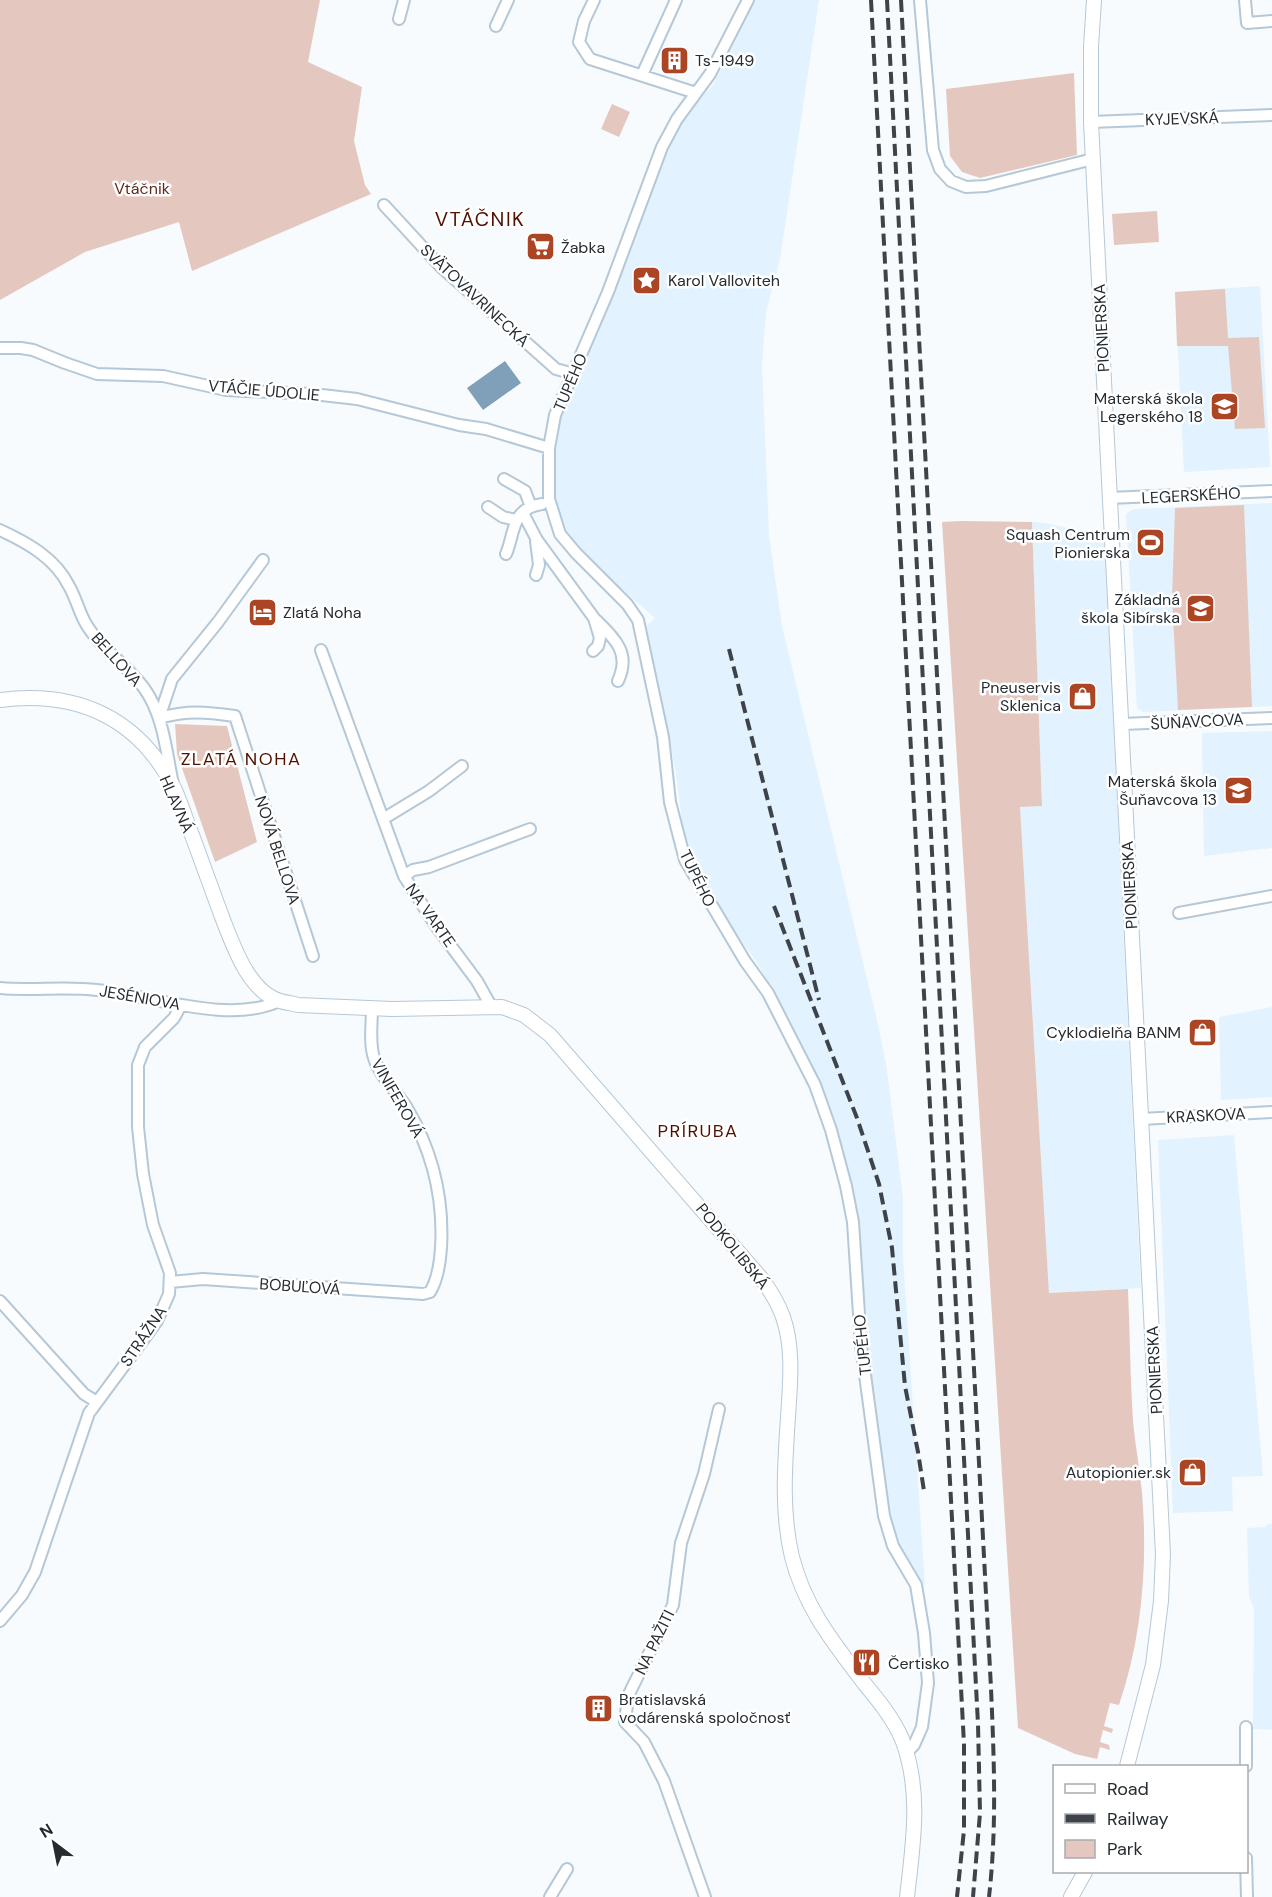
<svg xmlns="http://www.w3.org/2000/svg" width="1272" height="1897" font-family="'DM Sans',sans-serif">
<rect width="100%" height="100%" fill="#f7fbfe"/>
<path fill="#e2f2fe" d="M 755,0 L 819,0 L 780,259 L 766,312 L 762,363 L 769,535 L 782,626 L 876,1016 L 886,1063 L 903,1198 L 903,1257 L 925,1586 L 901,1550 L 893,1535 L 890,1518 L 872,1381 L 857,1209 L 847,1171 L 767,980 L 754,958 L 735,933 L 693,863 L 685,843 L 675,767 L 644,628 L 655,618 L 591,562 L 566,534 L 556,504 L 554,453 L 556,429 L 614,290 L 645,203 L 675,131 L 683,117 L 712,86 L 720,72 L 733,39 Z
M 1260,286 L 1270,467 L 1184,472 L 1175,292 Z
M 1272,503 L 1272,706 L 1143,712 L 1137,708 L 1126,515 L 1128,512 L 1135,509 Z
M 1032,522 L 1045,523 L 1086,532 L 1104,533 L 1141,1288 L 1049,1293 L 1020,807 L 1042,805 Z
M 1272,731 L 1272,848 L 1204,856 L 1202,733 Z
M 1272,1007 L 1272,1097 L 1221,1100 L 1219,1017 Z
M 1234,1135 L 1263,1476 L 1232,1477 L 1233,1511 L 1173,1513 L 1158,1140 Z
M 1272,1524 L 1272,1730 L 1253,1729 L 1254,1608 L 1249,1597 L 1247,1528 L 1266,1527 L 1266,1525 Z"/>
<path fill="#e4c8bf" d="M 0,0 L 320,0 L 308,62 L 362,87 L 354,141 L 365,185 L 371,194 L 192,271 L 179,222 L 85,252 L 0,300 Z
M 1074,73 L 1077,155 L 980,178 L 962,172 L 950,156 L 946,89 Z
M 612,104 L 630,112 L 619,137 L 601,129 Z
M 1157,211 L 1159,242 L 1114,245 L 1112,214 Z
M 1225,289 L 1228,338 L 1259,337 L 1265,428 L 1235,429 L 1228,346 L 1177,346 L 1175,292 Z
M 1244,505 L 1252,707 L 1178,710 L 1172,597 L 1175,508 Z
M 960,521 L 1032,522 L 1042,806 L 1020,807 L 1049,1293 L 1128,1289 C 1130,1333 1130,1377 1133,1421 C 1135,1445 1140,1469 1142,1493 C 1148,1564 1142,1638 1119,1705 L 1110,1703 L 1104,1726 L 1113,1729 L 1112,1733 L 1103,1730 L 1100,1742 L 1109,1745 L 1110,1750 L 1100,1747 L 1097,1759 L 1075,1754 L 1018,1728 L 942,522 Z
M 175,724 L 227,726 L 257,842 L 215,862 L 177,754 Z"/>
<path fill="#7fa0b8" d="M 505,361 L 521,383 L 483,410 L 467,388 Z"/>
<g fill="none" stroke-linecap="round" stroke-linejoin="round">
<defs>
<path id="street" d="M 594,0 L 584,21 L 579,42 L 590,59 L 696,93
M 748,0 L 710,74 L 677,119 L 662,147 L 608,292 L 555,415 L 549,448 L 549,499 L 560,534 L 576,553 L 627,604 L 638,620 L 663,737 L 670,802 L 685,860 L 745,961 L 768,993 L 815,1085 L 831,1130 L 846,1186 L 853,1222 L 861,1345 L 884,1516 L 893,1546 L 916,1585 L 924,1633 L 928,1683 L 922,1727 L 914,1745 L 906,1753
M 920,0 L 933,150 L 940,169 L 951,181 L 966,187 L 986,186 L 1093,159
M 1245,0 L 1247,23 L 1272,21
M 399,19 L 404,0
M 496,26 L 508,0
M 642,75 L 676,0
M 1091,122 L 1272,115
M 384,205 L 441,267 L 556,369 L 574,374
M 0,348 L 21,348 L 33,350 L 65,363 L 97,374 L 163,376 L 226,390 L 313,394 L 357,399 L 459,425 L 486,429 L 549,448
M 504,479 L 525,491 L 531,507
M 1109,498 L 1272,491
M 488,507 L 503,517 L 516,520
M 523,513 L 537,540 L 594,618 L 600,638 L 598,646 L 593,651
M 0,530 C 28,543 55,558 69,586 C 76,598 79,612 86,624 C 101,649 127,665 144,688 C 164,716 166,752 173,784
M 506,554 C 515,533 511,508 542,504
M 536,575 L 539,565 L 536,541
M 596,620 C 615,639 631,653 618,681
M 321,650 L 404,876 L 436,926 L 477,981 L 491,1006
M 159,718 C 188,710 206,712 235,716 L 313,956
M 159,718 L 172,679 L 218,622 L 263,560
M 1122,724 L 1272,718
M 383,819 L 429,791 L 462,766
M 404,876 L 413,870 L 429,867 L 530,829
M 1179,913 L 1272,896
M 0,988 C 32,991 65,986 97,990 C 150,995 229,1025 279,1001
M 1141,1119 L 1272,1112
M 170,1282 L 203,1279 L 423,1294 L 430,1292 C 438,1279 440,1263 441,1248 C 444,1197 433,1152 407,1108 C 397,1092 380,1077 374,1058 C 369,1043 372,1024 372,1008
M 0,1301 L 84,1394 L 97,1402
M 0,1621 L 22,1595 L 35,1572 L 89,1413 L 157,1321 L 169,1294 L 170,1273 L 153,1225 L 143,1174 L 138,1127 L 138,1065 L 145,1047 L 174,1018 L 181,1005
M 1246,1727 L 1246,1766
M 1246,1858 L 1247,1897
M 550,1897 L 567,1869
M 705,1897 L 664,1781 L 644,1742 L 625,1722 L 628,1696 L 673,1605 L 681,1543 L 704,1474 L 719,1409"/>
<path id="secondary" d="M 1094,0 L 1091,47 L 1091,122 L 1163,1554 L 1161,1601 L 1153,1665 L 1127,1766
M 0,700 C 77,690 139,718 174,788 C 181,803 186,820 192,835 C 202,863 212,890 222,917 C 233,945 248,991 280,1001 C 286,1003 292,1003 298,1005 L 392,1009 L 502,1007 L 524,1015 L 550,1035 L 761,1278 C 770,1290 778,1303 783,1317 C 794,1348 790,1385 788,1417 C 785,1464 781,1511 792,1557 C 805,1608 833,1642 864,1683 C 878,1700 893,1718 902,1739 C 922,1791 913,1844 907,1897
M 1071,1897 L 1085,1872"/>
</defs>
<use href="#street" stroke="#b5c8d7" stroke-width="14"/>
<use href="#secondary" stroke="#b5c8d7" stroke-width="16"/>
<use href="#street" stroke="#fff" stroke-width="10"/>
<use href="#secondary" stroke="#fff" stroke-width="14"/>
<path stroke="#3d4348" stroke-width="4" stroke-dasharray="12 6" stroke-linecap="butt" d="M 871,0 L 964,1744 L 964,1830 L 957,1897
M 887,0 L 978,1724 L 980,1813 L 973,1897
M 901,0 L 991,1688 C 994,1758 997,1827 989,1897
M 729,649 L 819,1000
M 774,906 L 857,1118 L 879,1184 L 892,1248 L 905,1386 L 918,1452 L 924,1491"/>
</g>
<defs>
<symbol id="building-square" viewBox="-11 -11 22 22"><rect x="-9" y="-9" width="18" height="18" rx="4" fill="#ac4524" stroke="#fff"/><path d="M-4-6H4V6H1V3H-1V6H-4ZM-2.5-4.3h1.7v1.8h-1.7ZM.8-4.3h1.7v1.8H.8ZM-2.5-1h1.7V.8h-1.7ZM.8-1h1.7V.8H.8Z" fill="#fff"/></symbol>
<symbol id="supermarket-square" viewBox="-11 -11 22 22"><rect x="-9" y="-9" width="18" height="18" rx="4" fill="#ac4524" stroke="#fff"/><path d="M-6-5.5h2.5l.6 2H6L4.5 2H-2.5L-4.4-4H-6ZM-1.5 3.2a1.3 1.3 0 1 0 .1 0ZM3 3.2a1.3 1.3 0 1 0 .1 0Z" fill="#fff"/></symbol>
<symbol id="sight-square" viewBox="-11 -11 22 22"><rect x="-9" y="-9" width="18" height="18" rx="4" fill="#ac4524" stroke="#fff"/><path d="M0-6L1.8-2.2L6-1.7L2.9 1.2L3.7 5.4L0 3.3L-3.7 5.4L-2.9 1.2L-6-1.7L-1.8-2.2Z" fill="#fff"/></symbol>
<symbol id="school-square" viewBox="-11 -11 22 22"><rect x="-9" y="-9" width="18" height="18" rx="4" fill="#ac4524" stroke="#fff"/><path d="M0-5L7-2L0 1L-7-2ZM-4 1L0 2.5L4 1V4Q0 6-4 4Z" fill="#fff"/></symbol>
<symbol id="stadium-square" viewBox="-11 -11 22 22"><rect x="-9" y="-9" width="18" height="18" rx="4" fill="#ac4524" stroke="#fff"/><path d="M0-5a6.5 5 0 1 0 0 10a6.5 5 0 1 0 0-10ZM-3.5-1.8h7v3.6h-7Z" fill="#fff"/></symbol>
<symbol id="hotel-square" viewBox="-11 -11 22 22"><rect x="-9" y="-9" width="18" height="18" rx="4" fill="#ac4524" stroke="#fff"/><path d="M-6-4.5h1.5V1H6V5H4.5V3h-9V5H-6ZM-4 0a1.8 1.8 0 1 1 3.6 0ZM.5 0V-2.5h3Q6-2.5 6 0Z" fill="#fff"/></symbol>
<symbol id="shop-square" viewBox="-11 -11 22 22"><rect x="-9" y="-9" width="18" height="18" rx="4" fill="#ac4524" stroke="#fff"/><path d="M-5-2.5h2.3a2.7 3.5 0 0 1 5.4 0H5L5.5 6h-11ZM-1.5-2.5h3a1.5 2.3 0 0 0-3 0Z" fill="#fff"/></symbol>
<symbol id="restaurant-square" viewBox="-11 -11 22 22"><rect x="-9" y="-9" width="18" height="18" rx="4" fill="#ac4524" stroke="#fff"/><path d="M-5-6h1v4h1v-4h1v4h1v-4h1v5L-1.5 .5V6h-2V.5L-5-1ZM5-6V6H3V1.5H1.5Q1.5-4 5-6Z" fill="#fff"/></symbol>
</defs>
<g fill-rule="evenodd">
<use href="#building-square" x="658" y="44" width="33" height="33"/>
<use href="#supermarket-square" x="524" y="230" width="33" height="33"/>
<use href="#sight-square" x="630" y="264" width="33" height="33"/>
<use href="#school-square" x="1208" y="390" width="33" height="33"/>
<use href="#stadium-square" x="1134" y="526" width="33" height="33"/>
<use href="#school-square" x="1184" y="592" width="33" height="33"/>
<use href="#hotel-square" x="246" y="596" width="33" height="33"/>
<use href="#shop-square" x="1066" y="680" width="33" height="33"/>
<use href="#school-square" x="1222" y="774" width="33" height="33"/>
<use href="#shop-square" x="1186" y="1016" width="33" height="33"/>
<use href="#shop-square" x="1176" y="1456" width="33" height="33"/>
<use href="#restaurant-square" x="850" y="1646" width="33" height="33"/>
<use href="#building-square" x="582" y="1692" width="33" height="33"/>
</g>
<g text-anchor="middle" stroke-width="5" stroke-linejoin="round" paint-order="stroke">
<g font-size="16" fill="#252c31" stroke="#fff" text-anchor="end">
<text x="695" y="66" text-anchor="start">Ts-1949</text>
<text x="561" y="253" text-anchor="start">Žabka</text>
<text x="668" y="286" text-anchor="start">Karol Valloviteh</text>
<text x="1203" y="404">Materská škola<tspan x="1203" dy="18">Legerského 18</tspan></text>
<text x="1130" y="540">Squash Centrum<tspan x="1130" dy="18">Pionierska</tspan></text>
<text x="1180" y="605">Základná<tspan x="1180" dy="18">škola Sibírska</tspan></text>
<text x="283" y="618" text-anchor="start">Zlatá Noha</text>
<text x="1061" y="693">Pneuservis<tspan x="1061" dy="18">Sklenica</tspan></text>
<text x="1217" y="787">Materská škola<tspan x="1217" dy="18">Šuňavcova 13</tspan></text>
<text x="1181" y="1038">Cyklodielňa BANM</text>
<text x="1171" y="1478">Autopionier.sk</text>
<text x="888" y="1669" text-anchor="start">Čertisko</text>
<text x="619" y="1705" text-anchor="start">Bratislavská<tspan x="619" dy="18">vodárenská spoločnosť</tspan></text>
</g>
<g font-size="16" fill="#252c31" stroke="#fff">
<text transform="translate(1182 118) rotate(-2)" y="6">KYJEVSKÁ</text>
<text transform="translate(475 295) rotate(43)" y="6">SVÄTOVAVRINECKÁ</text>
<text transform="translate(1101 328) rotate(-93)" y="6">PIONIERSKA</text>
<text transform="translate(570 382) rotate(-67)" y="6">TUPÉHO</text>
<text transform="translate(264 390) rotate(5)" y="6">VTÁČIE ÚDOLIE</text>
<text transform="translate(1191 495) rotate(-3)" y="6">LEGERSKÉHO</text>
<text transform="translate(117 659) rotate(48)" y="6">BELLOVA</text>
<text transform="translate(1197 721) rotate(-3)" y="6">ŠUŇAVCOVA</text>
<text transform="translate(177 804) rotate(66)" y="6">HLAVNÁ</text>
<text transform="translate(278 850) rotate(72)" y="6">NOVÁ BELLOVA</text>
<text transform="translate(698 878) rotate(64)" y="6">TUPÉHO</text>
<text transform="translate(1129 885) rotate(-93)" y="6">PIONIERSKA</text>
<text transform="translate(431 915) rotate(55)" y="6">NA VARTE</text>
<text transform="translate(140 997) rotate(10)" y="6">JESÉNIOVA</text>
<text transform="translate(398 1098) rotate(60)" y="6">VINIFEROVÁ</text>
<text transform="translate(1206 1115) rotate(-3)" y="6">KRASKOVA</text>
<text transform="translate(733 1246) rotate(51)" y="6">PODKOLIBSKÁ</text>
<text transform="translate(300 1286) rotate(4)" y="6">BOBUĽOVÁ</text>
<text transform="translate(143 1336) rotate(-56)" y="6">STRÁŽNA</text>
<text transform="translate(862 1345) rotate(-96)" y="6">TUPÉHO</text>
<text transform="translate(1154 1370) rotate(-93)" y="6">PIONIERSKA</text>
<text transform="translate(654 1642) rotate(-64)" y="6">NA PAŽITI</text>
</g>
<g font-size="16" fill="#5e2a1b" stroke="#fff">
<text x="142" y="194">Vtáčnik</text>
</g>
<g font-size="18" letter-spacing="1.5" fill="#521100" stroke="#fff">
<text x="241" y="765">ZLATÁ NOHA</text>
<text x="698" y="1137">PRÍRUBA</text>
</g>
<g font-size="20" letter-spacing="1.5" fill="#521100" stroke="#fff">
<text x="480" y="226">VTÁČNIK</text>
</g>
</g>
<rect x="1053" y="1765" width="195" height="108" fill="#ffffff" stroke="#a8abad" stroke-width="1.5"/>
<rect x="1065" y="1784" width="30" height="9" fill="#ffffff" stroke="#a8abad" stroke-width="1.5"/>
<text x="1107" y="1795" font-size="18" fill="#252c31">Road</text>
<rect x="1065" y="1814" width="30" height="9" fill="#3d4348" stroke="#a8abad" stroke-width="1.5"/>
<text x="1107" y="1825" font-size="18" fill="#252c31">Railway</text>
<rect x="1065" y="1840" width="30" height="18" fill="#e4c8bf" stroke="#a8abad" stroke-width="1.5"/>
<text x="1107" y="1855" font-size="18" fill="#252c31">Park</text>
<g transform="translate(54 1843) rotate(328)" stroke="#ffffff" stroke-width="4.5" paint-order="stroke">
<path d="M0-4.5L10 22L0 15L-10 22Z" fill="#252c31"/>
<text y="-9" font-size="16" font-weight="bold" text-anchor="middle" fill="#252c31">N</text>
</g>
</svg>
